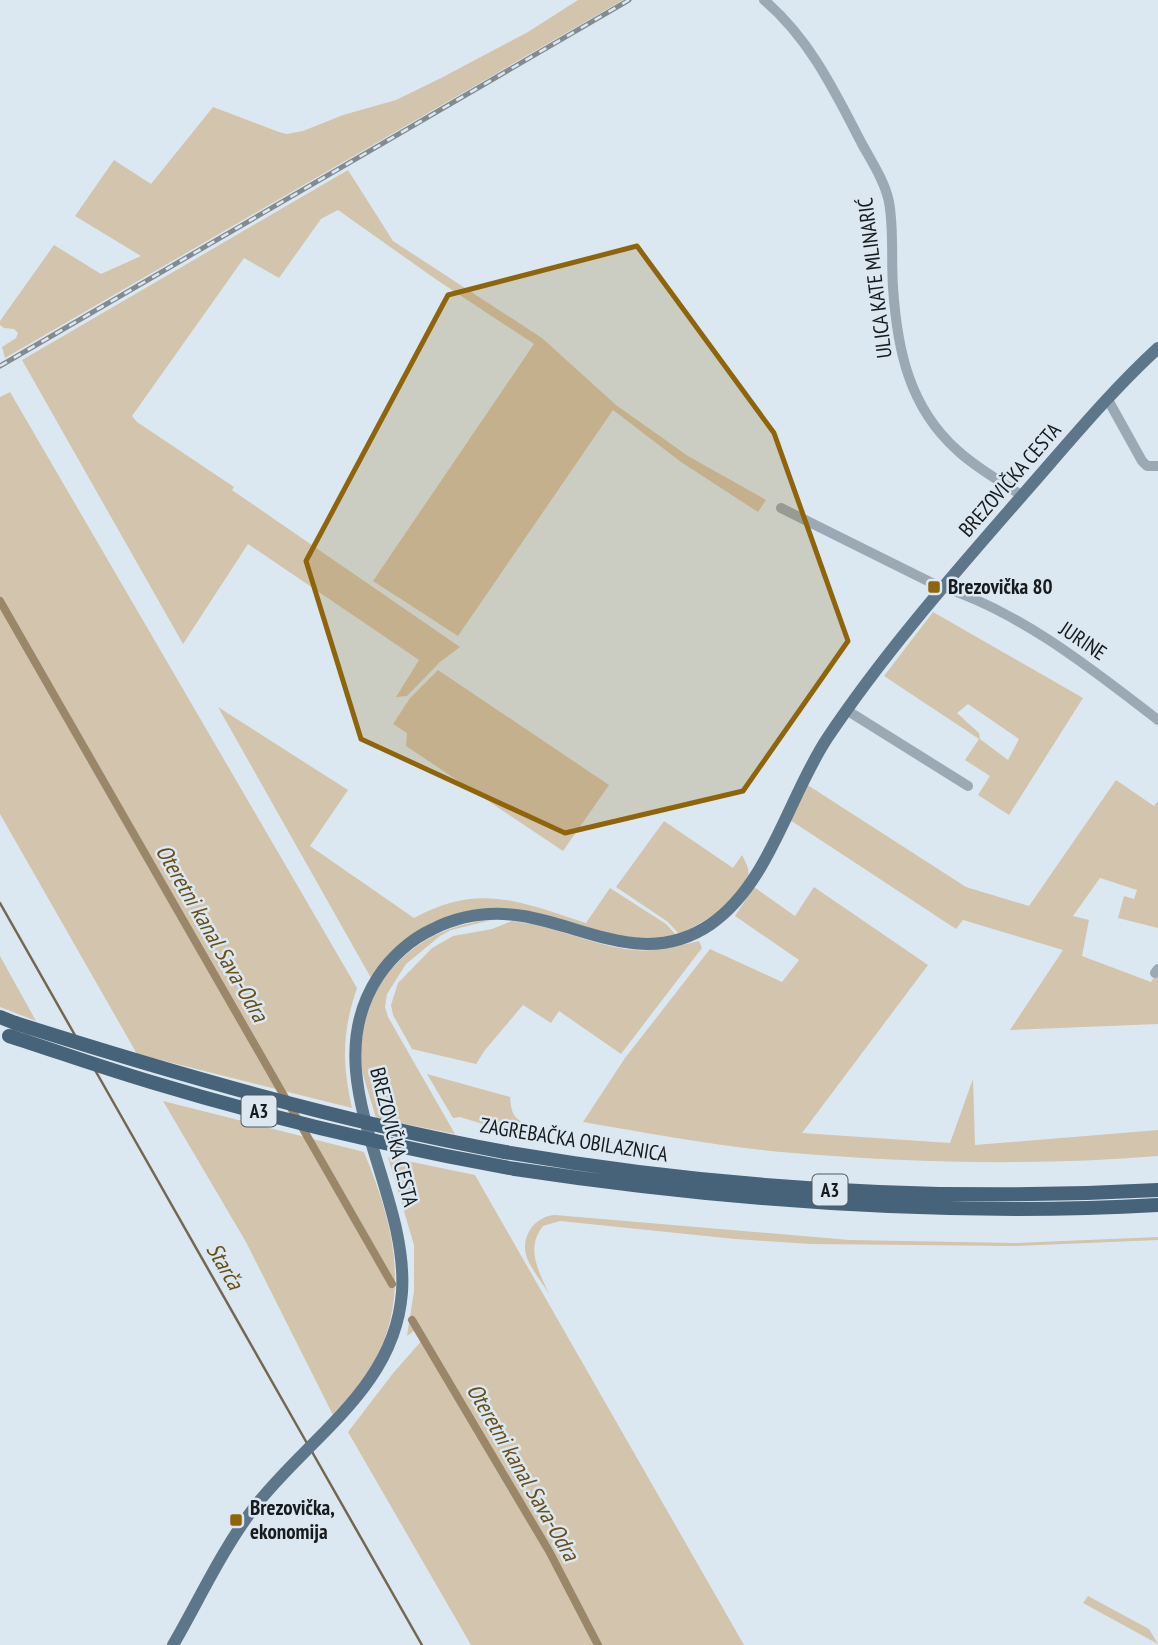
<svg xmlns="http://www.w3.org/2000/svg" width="1158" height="1645" font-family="'PT Sans Narrow',sans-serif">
<rect width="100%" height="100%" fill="#dce8f1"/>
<path fill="#d3c4ad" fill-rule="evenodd" d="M 578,0 L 623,0 L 5,358 L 2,347 L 16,338 L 18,333 L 14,329 L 4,328 L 0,325 L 0,321 L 54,245 L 101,274 L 141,256 L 75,216 L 114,160 L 151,184 L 213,107 L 279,132 L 287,134 L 303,131 L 343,115 L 396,100 L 441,78 L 528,32 Z
M 348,170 L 393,241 L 542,338 L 616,405 L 688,456 L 766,500 L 758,512 L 681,462 L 613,410 L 458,636 L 373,581 L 534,344 L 434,278 L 338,210 L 321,219 L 279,278 L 244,258 L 132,416 L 137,422 L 234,487 L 232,490 L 460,647 L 440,662 L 407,696 L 396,697 L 419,660 L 248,544 L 183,644 L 22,360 Z
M 10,392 L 357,988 C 342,1032 342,1063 352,1108 L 137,1054 L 0,814 L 0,397 Z
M 933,612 L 1083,698 L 1009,815 L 978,795 L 990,776 L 965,760 L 979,739 L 884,676 ZM 968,704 L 1019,739 L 1008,760 L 980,739 L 979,733 L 957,713 Z
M 438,670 L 609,785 L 563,851 L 406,746 L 407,733 L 393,724 L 410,698 Z
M 218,707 L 348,790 L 310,846 L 414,918 C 479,882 521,902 586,923 L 610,888 L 666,924 L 676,935 L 659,939 L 620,938 L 545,916 L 455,915 L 371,978 Z
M 1116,780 L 1154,806 L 1158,801 L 1158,928 L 1118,918 L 1124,896 L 1134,899 L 1137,890 L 1100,878 L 1073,916 L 1089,920 L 1082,956 L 1151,982 L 1158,972 L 1158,1024 L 1010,1030 L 1063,950 L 963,920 L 956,929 L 790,820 L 806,784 L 966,887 L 1029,906 Z
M 664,821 L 733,868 L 742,855 C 745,861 750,869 748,876 C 738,904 702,923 679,934 L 668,922 L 616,887 Z
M 754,887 L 795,916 L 814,887 L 928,965 L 802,1133 L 950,1143 L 973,1079 L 975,1145 L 1158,1130 L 1158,1156 C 1037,1166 913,1163 793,1153 C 722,1147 653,1134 583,1122 L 625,1058 L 710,949 L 782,982 L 799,960 L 735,916 Z
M 492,920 L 451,930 L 440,936 L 406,964 L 387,994 L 385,1007 L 388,1017 L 455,1134 L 376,1118 C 372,1103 360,1069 360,1056 C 360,1049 362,1041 363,1034 C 372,968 427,925 492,920 Z
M 512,921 C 554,925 592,946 634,950 C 656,952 678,946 699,941 L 702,948 L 621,1054 L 559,1011 L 551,1023 L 523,1005 L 485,1050 L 476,1064 L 412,1049 L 393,1015 L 391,1005 L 398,983 L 432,948 L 453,936 L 492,929 Z
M 0,956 L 36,1021 L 0,1007 Z
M 427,1074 L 510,1097 C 512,1122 517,1118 537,1129 L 535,1132 L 498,1124 L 493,1127 L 460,1117 L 453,1118 Z
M 163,1101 L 364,1152 C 393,1223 412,1293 373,1364 C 362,1383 347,1399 333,1415 L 246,1242 Z
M 388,1157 L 475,1175 L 744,1645 L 471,1645 L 348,1432 L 394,1372 L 424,1338 L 418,1328 L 407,1336 L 414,1291 L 414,1245 Z
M 555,1215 L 850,1240 L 1014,1243 L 1158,1237 L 1158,1240 L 1014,1246 L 810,1244 L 735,1239 L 560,1221 L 543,1226 C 525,1249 539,1271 549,1294 C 542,1282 530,1268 526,1255 C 521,1235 536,1216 555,1215 Z
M 1088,1596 L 1149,1629 L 1158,1644 L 1083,1603 Z"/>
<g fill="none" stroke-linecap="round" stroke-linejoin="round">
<path stroke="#736752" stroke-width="2.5" d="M 0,903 L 76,1037
M 95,1070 L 308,1445
M 311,1450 L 422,1645"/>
<path stroke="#9a8769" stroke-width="8" d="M 0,601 L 392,1284
M 412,1320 L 549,1551 L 598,1645"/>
<path stroke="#9ba9b4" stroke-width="10" d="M 764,0 C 810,39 835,92 862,144 C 872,162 885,182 889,202 C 894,229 891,259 893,287 C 897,349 909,407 957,450 C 976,468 1001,481 1022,496
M 1107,398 L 1142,461 L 1147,466 L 1158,466
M 781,508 L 936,585 C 1017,609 1092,669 1158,720
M 848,711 L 968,786
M 1155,973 L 1158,969"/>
<path stroke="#5d7689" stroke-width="12" d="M 173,1645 C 199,1600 222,1550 253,1509 C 307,1438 395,1389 402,1292 C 409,1187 313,1076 378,977 C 391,957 411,939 433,929 C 461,915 492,911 523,916 C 588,927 647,968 711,924 C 770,883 789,795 828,737 C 885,652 953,575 1020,498 C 1065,447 1108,394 1158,348"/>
<path stroke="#476379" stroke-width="14" d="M 0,1017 L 15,1023
M 505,1152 C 720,1189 939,1202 1158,1190
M 515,1169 C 728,1201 942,1217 1158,1205"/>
<defs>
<path id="rail" d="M 0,366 L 629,0"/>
</defs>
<use href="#rail" stroke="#838b91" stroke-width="5"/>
<use href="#rail" stroke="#dce8f1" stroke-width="2.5" stroke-dasharray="8" stroke-linecap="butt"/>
<path stroke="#476379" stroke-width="14" d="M 15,1023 C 176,1074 338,1121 505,1152
M 9,1036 C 56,1051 103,1068 151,1082 C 270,1118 392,1147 515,1169"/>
</g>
<path fill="#8e650a" fill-opacity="0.2" stroke="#8e650a" stroke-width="5" stroke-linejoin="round" d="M 637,246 L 774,433 L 848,641 L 743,791 L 565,833 L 361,739 L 306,561 L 448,295 Z"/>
<g fill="#8e650a" stroke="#dce8f1" stroke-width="2.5">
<rect x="927" y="580" width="14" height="14" rx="3.5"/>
<rect x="229" y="1513" width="14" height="14" rx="3.5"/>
</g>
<g text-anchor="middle" stroke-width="5" stroke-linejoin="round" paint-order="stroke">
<g fill="#dce8f1" stroke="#52585d" stroke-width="2">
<rect x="241.5" y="1095.5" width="35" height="31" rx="5"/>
<rect x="812.5" y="1174.5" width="35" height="31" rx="5"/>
</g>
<g font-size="19" font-weight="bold" fill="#171b1e">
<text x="259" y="1118">A3</text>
<text x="830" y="1197">A3</text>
</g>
<g font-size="21" fill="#171b1e" stroke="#dce8f1">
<text transform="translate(875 278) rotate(-97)" y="7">ULICA KATE MLINARIĆ</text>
<text transform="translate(1010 480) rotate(-49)" y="7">BREZOVIČKA CESTA</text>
<text transform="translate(1083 641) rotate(34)" y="7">JURINE</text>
<text transform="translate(394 1137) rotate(76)" y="7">BREZOVIČKA CESTA</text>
<text transform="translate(574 1140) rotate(9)" y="7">ZAGREBAČKA OBILAZNICA</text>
</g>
<g font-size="21" font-weight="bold" fill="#171b1e" stroke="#dce8f1" text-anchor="start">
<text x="948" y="594">Brezovička 80</text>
<text x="250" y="1515">Brezovička,<tspan x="250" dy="24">ekonomija</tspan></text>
</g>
<g font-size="23" font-style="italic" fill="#694d17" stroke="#dce8f1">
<text transform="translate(212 933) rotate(60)" y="8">Oteretni kanal Sava-Odra</text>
<text transform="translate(225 1266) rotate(60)" y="8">Starča</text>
<text transform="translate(523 1472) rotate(60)" y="8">Oteretni kanal Sava-Odra</text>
</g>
</g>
</svg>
